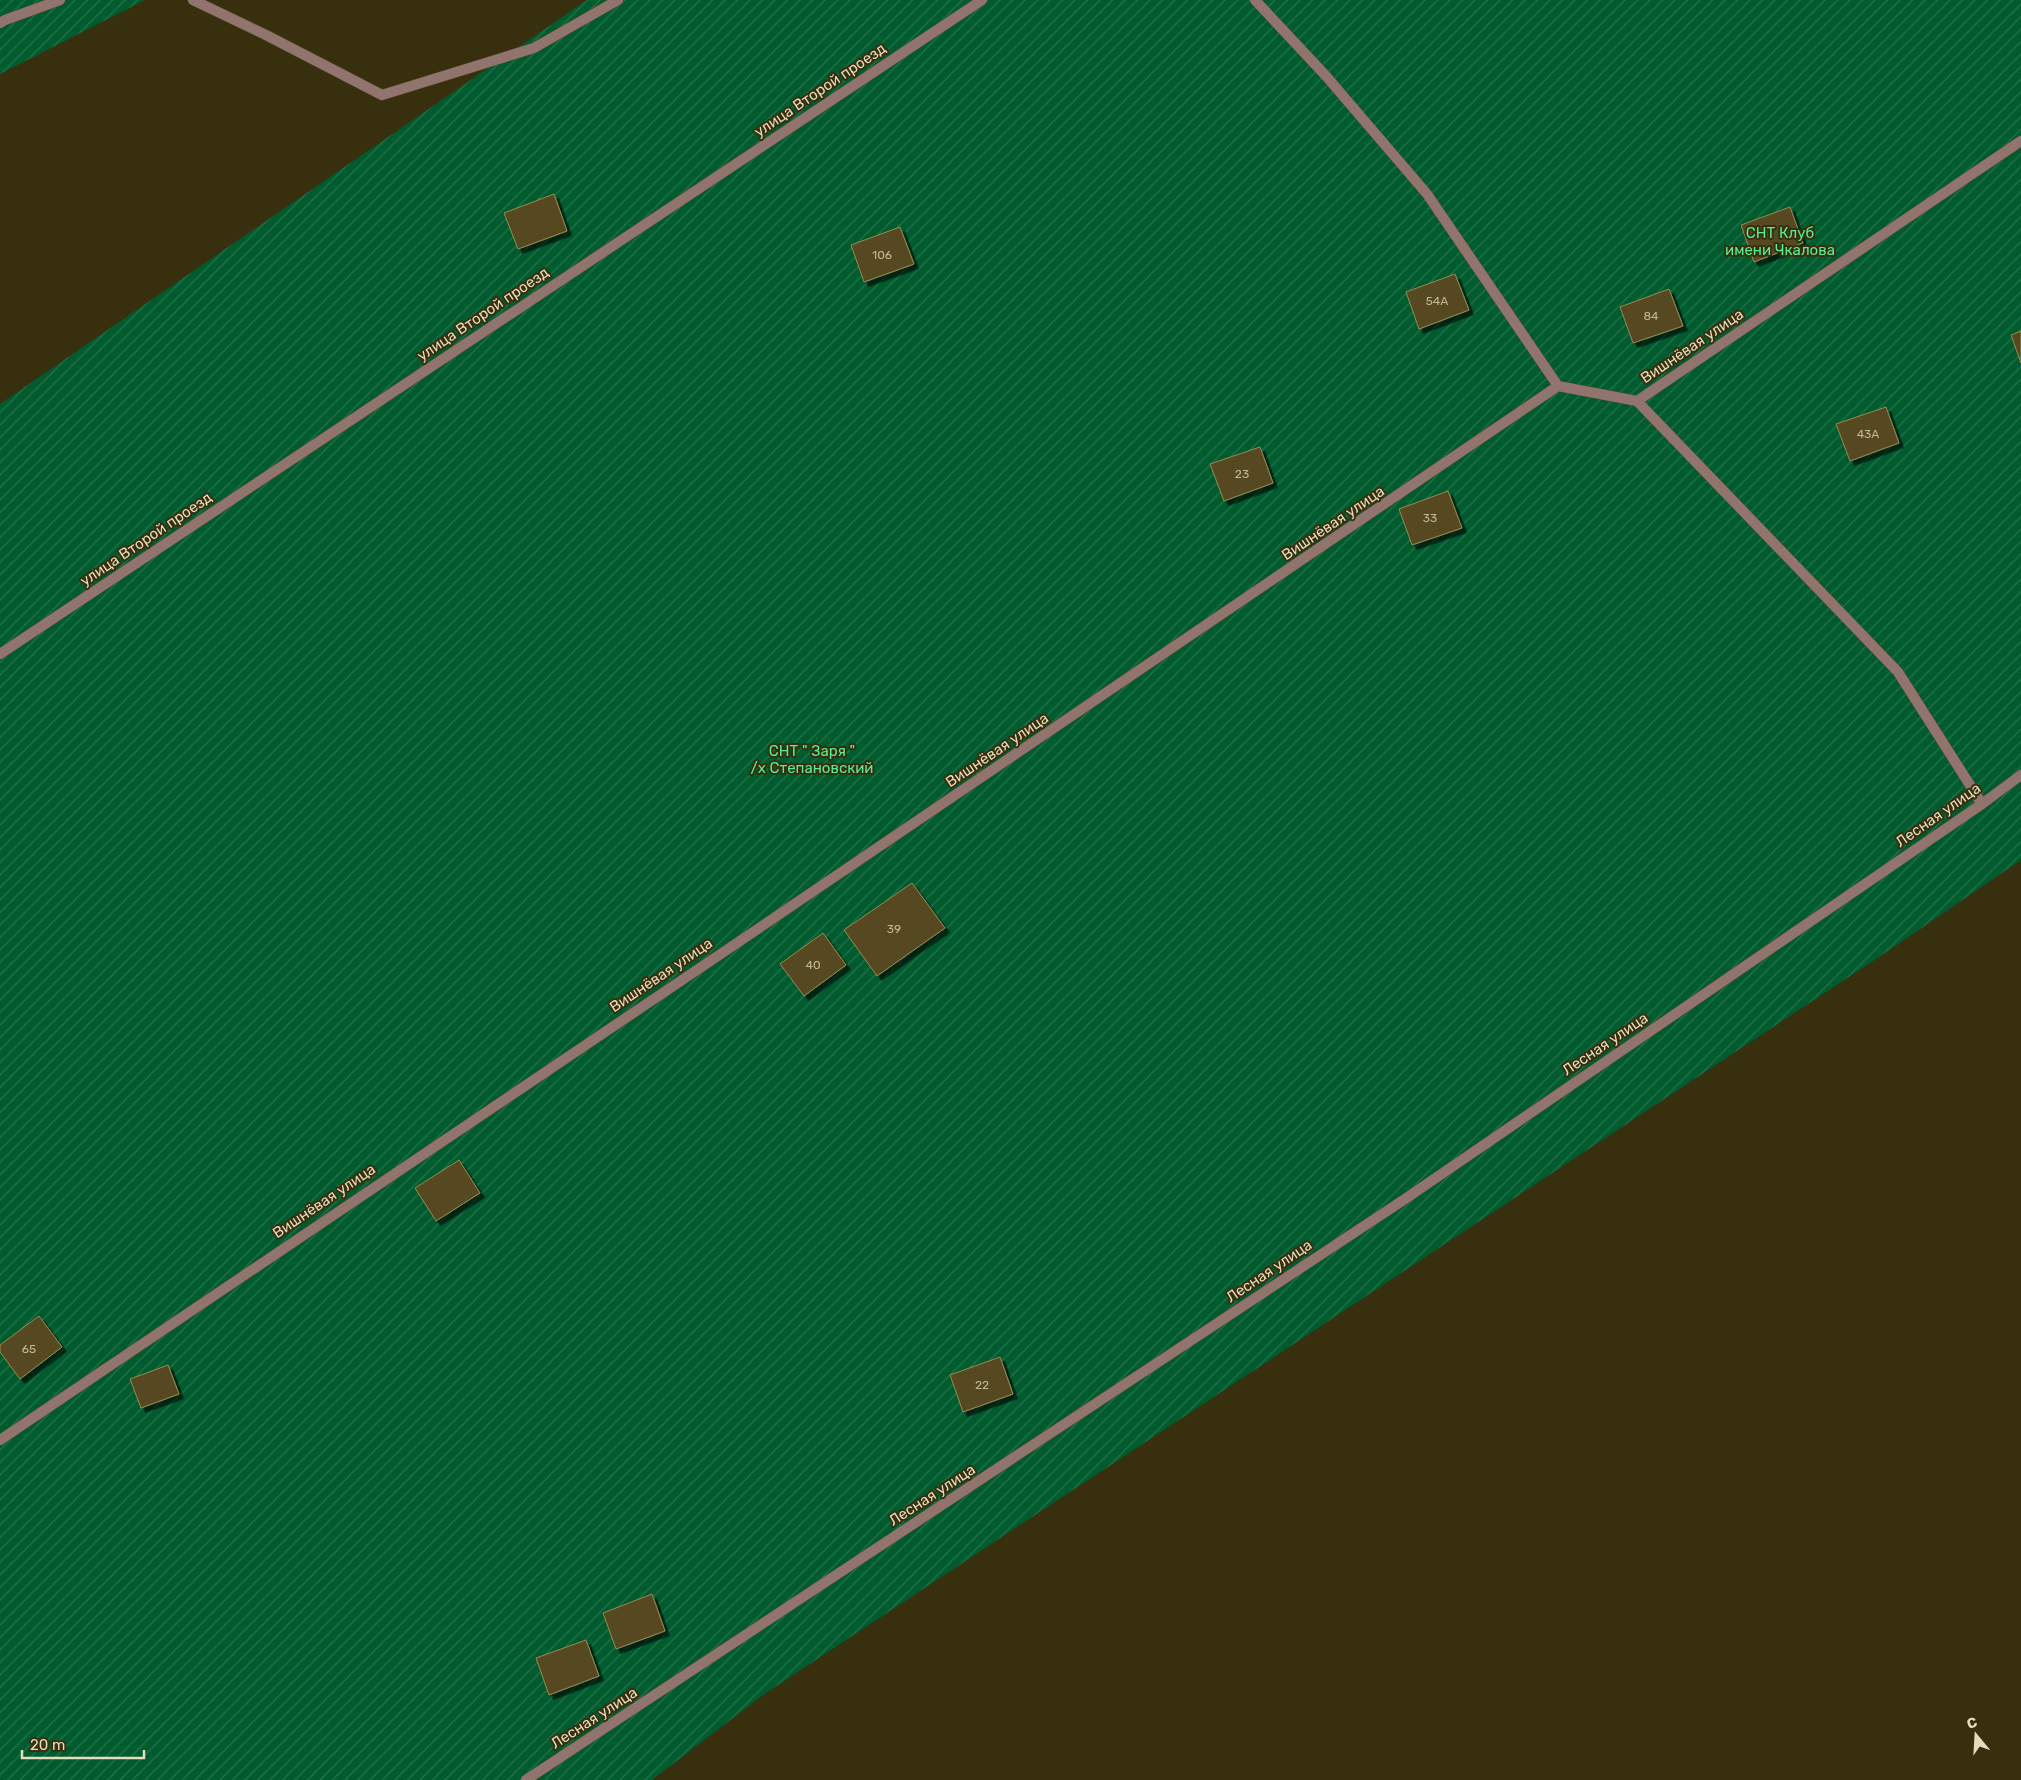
<svg xmlns="http://www.w3.org/2000/svg" width="2021" height="1780" font-family="Rubik,sans-serif">
<defs>
<pattern id="garden-furrows" width="10" height="10" patternUnits="userSpaceOnUse" patternTransform="scale(1.25)"><rect width="10" height="10" fill="#005b2f"/><path d="M-1 1l2-2M0 10L10 0M9 11l2-2" fill="none" stroke="#25724b"/></pattern>
<filter id="shadow"><feDropShadow dx="4.5" dy="4.5" stdDeviation="0" flood-color="#0009"/></filter>
</defs>
<rect width="100%" height="100%" fill="#382f0e"/>
<path fill="url(#garden-furrows)" d="M 0,0 L 145,0 L 0,74 Z
M 587,0 L 2021,0 L 2021,860 L 1885,953 L 763,1695 L 652,1780 L 0,1780 L 0,404 Z"/>
<path fill="#564a23" stroke="#9b8a4c" filter="url(#shadow)" d="M 554,194 L 567,231 L 518,249 L 504,213 Z
M 1790,207 L 1803,243 L 1754,262 L 1741,225 Z
M 900,227 L 914,264 L 864,282 L 851,245 Z
M 1455,274 L 1469,310 L 1419,329 L 1406,292 Z
M 1669,289 L 1683,326 L 1633,343 L 1620,307 Z
M 2021,331 L 2021,363 L 2011,335 Z
M 1886,407 L 1899,443 L 1850,461 L 1836,424 Z
M 1260,447 L 1273,483 L 1224,501 L 1210,464 Z
M 1448,491 L 1462,528 L 1412,545 L 1399,509 Z
M 912,883 L 945,928 L 877,976 L 844,930 Z
M 823,933 L 846,965 L 804,996 L 780,964 Z
M 459,1160 L 480,1193 L 436,1221 L 415,1188 Z
M 39,1316 L 62,1347 L 20,1379 L 0,1352 L 0,1345 Z
M 1000,1357 L 1013,1394 L 963,1412 L 950,1375 Z
M 168,1365 L 179,1394 L 141,1408 L 130,1379 Z
M 652,1594 L 665,1631 L 616,1649 L 603,1613 Z
M 586,1640 L 599,1676 L 549,1695 L 536,1658 Z"/>
<g fill="none" stroke-linecap="round" stroke-linejoin="round">
<defs>
<path id="service" d="M 193,0 L 266,35 L 382,95 L 534,48 L 618,0
M 1255,0 L 1326,76 L 1427,194 L 1558,386
M 0,23 L 5,20 L 60,0
M 1637,401 L 1898,672 L 1982,804
M 0,654 L 982,0
M 0,1440 C 519,1088 1041,741 1558,386 L 1637,401 L 2021,141
M 526,1780 L 1405,1199 L 1982,804 L 2021,775"/>
</defs>
<use href="#service" stroke="#544b2a" stroke-width="11"/>
<use href="#service" stroke="#91746d" stroke-width="10"/>
</g>
<g text-anchor="middle" stroke-width="4" stroke-linejoin="round" paint-order="stroke">
<g font-size="12" fill="#c1b896">
<text x="882" y="259">106</text>
<text x="1437" y="305">54А</text>
<text x="1651" y="320">84</text>
<text x="1868" y="438">43А</text>
<text x="1242" y="478">23</text>
<text x="1430" y="522">33</text>
<text x="894" y="933">39</text>
<text x="813" y="969">40</text>
<text x="29" y="1353">65</text>
<text x="982" y="1389">22</text>
</g>
<g font-size="15" fill="#e5dcbd" stroke="#382f0e">
<text transform="translate(820 90) rotate(-34)" y="5">улица Второй проезд</text>
<text transform="translate(483 314) rotate(-34)" y="5">улица Второй проезд</text>
<text transform="translate(1692 346) rotate(-34)" y="5">Вишнёвая улица</text>
<text transform="translate(1333 523) rotate(-34)" y="5">Вишнёвая улица</text>
<text transform="translate(146 539) rotate(-34)" y="5">улица Второй проезд</text>
<text transform="translate(997 750) rotate(-34)" y="5">Вишнёвая улица</text>
<text transform="translate(1938 815) rotate(-35)" y="5">Лесная улица</text>
<text transform="translate(661 975) rotate(-34)" y="5">Вишнёвая улица</text>
<text transform="translate(1605 1044) rotate(-34)" y="5">Лесная улица</text>
<text transform="translate(324 1201) rotate(-34)" y="5">Вишнёвая улица</text>
<text transform="translate(1269 1271) rotate(-34)" y="5">Лесная улица</text>
<text transform="translate(932 1495) rotate(-33)" y="5">Лесная улица</text>
<text transform="translate(594 1718) rotate(-33)" y="5">Лесная улица</text>
</g>
<g font-size="15" fill="#58ed95" stroke="#382f0e">
<text x="1780" y="238">СНТ Клуб<tspan x="1780" dy="17">имени Чкалова</tspan></text>
<text x="812" y="756">СНТ " Заря "<tspan x="812" dy="17">/х Степановский</tspan></text>
</g>
</g>
<g transform="translate(1976 1735) rotate(342)" stroke="#382f0e" stroke-width="4" paint-order="stroke">
<path d="M0-4L9 19L0 12L-9 19Z" fill="#e5dcbd"/>
<text y="-8" font-size="14" font-weight="bold" text-anchor="middle" fill="#e5dcbd">С</text>
</g>
<path d="M22 1750v8h122v-8" fill="none" stroke="#e5dcbd" stroke-width="2.5"/>
<text x="30" y="1750" font-size="15" fill="#e5dcbd" stroke="#382f0e" stroke-width="4" paint-order="stroke">20 m</text>
</svg>
